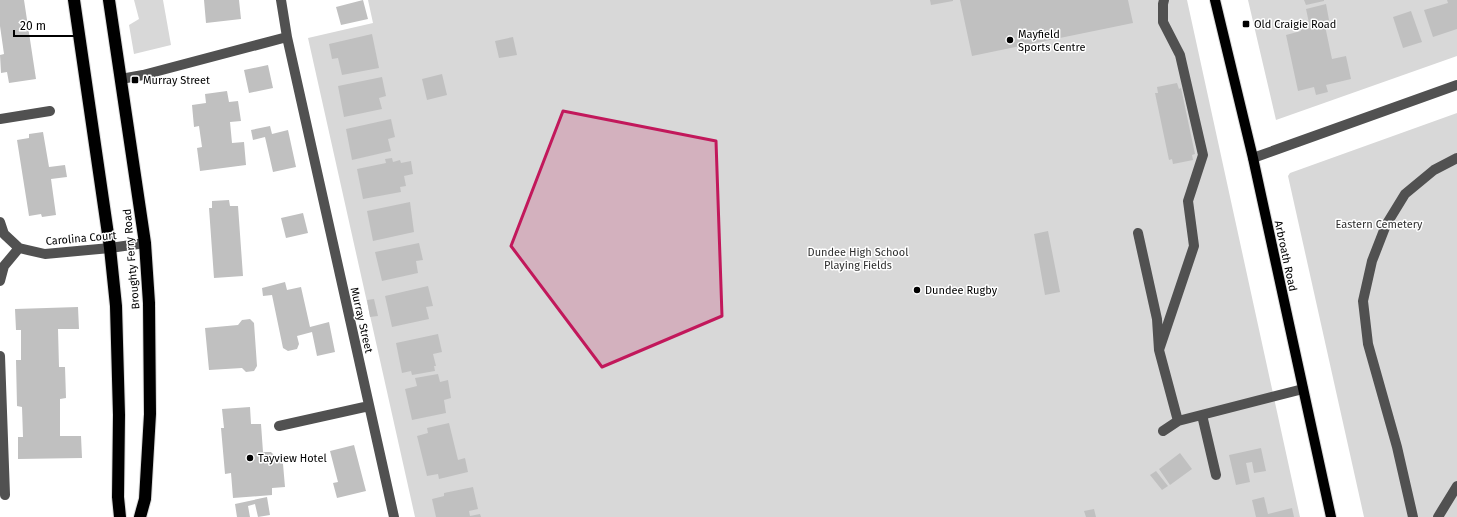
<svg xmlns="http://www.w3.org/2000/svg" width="1457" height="517" font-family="'Fira Sans',sans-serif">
<rect width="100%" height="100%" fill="#fff"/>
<path fill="#d8d8d8" d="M 134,0 L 163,0 L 171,45 L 134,54 L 129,25 L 139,19 Z
M 368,0 L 1187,0 L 1300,517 L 415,517 L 308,38 L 373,23 Z
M 1248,0 L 1457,0 L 1457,56 L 1276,120 Z
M 1457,113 L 1457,517 L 1364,517 L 1288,176 L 1290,173 Z"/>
<path fill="#c0c0c0" d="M 0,0 L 24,0 L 36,79 L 9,83 L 7,72 L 1,73 L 0,55 L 4,54 L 0,26 Z
M 204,0 L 239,0 L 241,19 L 206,23 Z
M 363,0 L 368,19 L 341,25 L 336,7 Z
M 930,0 L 953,0 L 953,1 L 931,5 Z
M 960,0 L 1128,0 L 1133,23 L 972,56 Z
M 1304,0 L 1324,0 L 1324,1 L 1306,5 Z
M 1447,0 L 1457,0 L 1457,29 L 1433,37 L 1424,10 L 1448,3 Z
M 1326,4 L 1329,20 L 1324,21 L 1332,59 L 1346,56 L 1351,79 L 1326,85 L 1328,92 L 1316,95 L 1314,87 L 1298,91 L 1286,35 L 1301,31 L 1300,25 L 1309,23 L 1306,9 Z
M 1411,11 L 1422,42 L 1403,48 L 1393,17 Z
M 372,34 L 379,68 L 342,75 L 338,58 L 332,59 L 329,44 Z
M 513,37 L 517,55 L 499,58 L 495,41 Z
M 268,65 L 273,88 L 249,93 L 244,70 Z
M 442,74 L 447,95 L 427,100 L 422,79 Z
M 382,77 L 386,96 L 379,98 L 382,109 L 344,117 L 338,86 Z
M 1177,83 L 1179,89 L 1181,88 L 1195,154 L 1192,155 L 1193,160 L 1173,164 L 1172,159 L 1169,160 L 1155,93 L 1158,93 L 1157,87 Z
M 227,91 L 229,102 L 238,101 L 241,121 L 230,122 L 232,143 L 244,142 L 246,165 L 200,171 L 197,148 L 202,147 L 199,126 L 194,127 L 192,105 L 206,103 L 205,94 Z
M 391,119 L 395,137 L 388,139 L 391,151 L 352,160 L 346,129 Z
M 270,126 L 272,134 L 288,130 L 296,167 L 273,172 L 265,137 L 253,140 L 251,130 Z
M 43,132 L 49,167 L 65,165 L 67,177 L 51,179 L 56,215 L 42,217 L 41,214 L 29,216 L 17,140 L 29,138 L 29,134 Z
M 392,158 L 393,162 L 400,160 L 401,163 L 411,161 L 413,174 L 404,176 L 406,186 L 400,187 L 401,192 L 363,199 L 357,169 L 386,163 L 385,159 Z
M 229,200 L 230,206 L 238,206 L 243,276 L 214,278 L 209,208 L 212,208 L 212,201 Z
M 410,202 L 414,232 L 373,241 L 367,211 Z
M 303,213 L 308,233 L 286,238 L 281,218 Z
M 1048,231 L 1060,292 L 1045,295 L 1034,234 Z
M 419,243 L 423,260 L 416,261 L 418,273 L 382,281 L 375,252 Z
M 285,282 L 287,290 L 301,287 L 310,327 L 329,322 L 335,352 L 317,356 L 312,332 L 297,336 L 299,344 L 297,349 L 288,351 L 283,348 L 272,295 L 263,296 L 262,288 Z
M 428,286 L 433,306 L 426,307 L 429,319 L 392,327 L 385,296 Z
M 374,299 L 378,316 L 370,317 L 367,300 Z
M 78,307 L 79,329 L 58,329 L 59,367 L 65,367 L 66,398 L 60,399 L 60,436 L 81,436 L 82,458 L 18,459 L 18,437 L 23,437 L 22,407 L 17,406 L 16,360 L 21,360 L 21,330 L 16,330 L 15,309 Z
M 250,319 L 254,323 L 257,366 L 254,371 L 246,372 L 242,368 L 209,370 L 205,328 L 238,325 L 242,320 Z
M 438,334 L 442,352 L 433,354 L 436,366 L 434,366 L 435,371 L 412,375 L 411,371 L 402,373 L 396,343 Z
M 438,374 L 440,382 L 448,380 L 451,398 L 444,400 L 446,413 L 412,420 L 405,389 L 417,386 L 415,378 Z
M 250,407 L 251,424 L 261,424 L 263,452 L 271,452 L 283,464 L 285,487 L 272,488 L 272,495 L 233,498 L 231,473 L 225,474 L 221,428 L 224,428 L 222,409 Z
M 449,423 L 458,460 L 465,458 L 468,472 L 439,479 L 438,474 L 427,476 L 417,436 L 428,433 L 427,428 Z
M 354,445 L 366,491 L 337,498 L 333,483 L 338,482 L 330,451 Z
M 1261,448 L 1266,471 L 1254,473 L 1252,462 L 1246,463 L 1250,482 L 1236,485 L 1229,455 Z
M 1180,453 L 1192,469 L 1170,485 L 1159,469 Z
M 1156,471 L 1168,486 L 1162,490 L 1150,475 Z
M 473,487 L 478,509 L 469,511 L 470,516 L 480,514 L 481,517 L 436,517 L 432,499 L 444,496 L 444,493 Z
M 267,497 L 270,515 L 258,517 L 255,504 L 248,506 L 250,517 L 237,517 L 235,504 Z
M 1264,497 L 1268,514 L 1292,508 L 1294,517 L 1256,517 L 1252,500 Z
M 1094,509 L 1096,517 L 1086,517 L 1084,511 Z"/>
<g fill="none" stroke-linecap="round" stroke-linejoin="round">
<defs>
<path id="major" d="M 1215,0 L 1253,158 L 1331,517"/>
<path id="highway" d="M 74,0 L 110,248 L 116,306 L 119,415 L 118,497 L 120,517
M 109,0 L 145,243 L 149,303 L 150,414 L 145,499 L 140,517"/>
</defs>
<use href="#major" stroke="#dbdbdb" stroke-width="12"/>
<use href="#highway" stroke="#dbdbdb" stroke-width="14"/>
<path stroke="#515151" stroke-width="10" d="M 281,0 L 287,37
M 121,79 L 143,75 L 287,37 L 394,517
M 0,119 L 50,111
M 1253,158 L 1457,85
M 0,222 L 4,234 L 19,248 L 4,266 L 0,281
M 1138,233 L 1157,319 L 1159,350 L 1178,421
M 19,248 L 45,254 L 110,248 L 145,243
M 1159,350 L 1194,246 L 1188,201 L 1203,155 L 1180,55 L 1163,22 L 1163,4 L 1164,0
M 0,356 L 5,495
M 1202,415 L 1216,475
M 279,426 L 369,406
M 1163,431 L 1178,421 L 1303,389
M 1413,517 L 1397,447 L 1368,344 L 1363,301 L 1372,261 L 1386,225 L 1405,194 L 1434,170 L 1457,158
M 1438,517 L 1457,486"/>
<use href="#major" stroke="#000" stroke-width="10"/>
<use href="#highway" stroke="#000" stroke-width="12"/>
</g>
<path fill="#c2185b" fill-opacity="0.2" stroke="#c2185b" stroke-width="3" stroke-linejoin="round" d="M 563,111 L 716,141 L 722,316 L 602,367 L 511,246 Z"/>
<g fill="#000" stroke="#fff" stroke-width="1.5">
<rect x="1242" y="20" width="8" height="8" rx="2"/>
<circle cx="1010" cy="40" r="4"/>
<rect x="131" y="76" width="8" height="8" rx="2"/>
<circle cx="917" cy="290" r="4"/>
<circle cx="250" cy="458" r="4"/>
</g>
<g text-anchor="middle" stroke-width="3" stroke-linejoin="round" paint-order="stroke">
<g font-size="11" fill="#000" stroke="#fff" text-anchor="start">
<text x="1254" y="28">Old Craigie Road</text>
<text x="1018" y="38">Mayfield<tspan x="1018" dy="13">Sports Centre</tspan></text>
<text x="143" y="84">Murray Street</text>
<text x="925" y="294">Dundee Rugby</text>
<text x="258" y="462">Tayview Hotel</text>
</g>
<g font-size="11" fill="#2f2f2f" stroke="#fff">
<text x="1379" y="228">Eastern Cemetery</text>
<text x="858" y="256">Dundee High School<tspan x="858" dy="13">Playing Fields</tspan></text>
</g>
<g font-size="11" fill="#000" stroke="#fff">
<text transform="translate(81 238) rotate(-5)" y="4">Carolina Court</text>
<text transform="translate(1286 256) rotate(78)" y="4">Arbroath Road</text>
<text transform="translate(131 259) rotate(-95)" y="4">Broughty Ferry Road</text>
<text transform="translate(362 320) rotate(77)" y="4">Murray Street</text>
</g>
</g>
<path d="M14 30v6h67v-6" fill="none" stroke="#000000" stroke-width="2"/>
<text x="20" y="30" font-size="12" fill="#000000" stroke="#ffffff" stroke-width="3" paint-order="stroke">20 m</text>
</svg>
